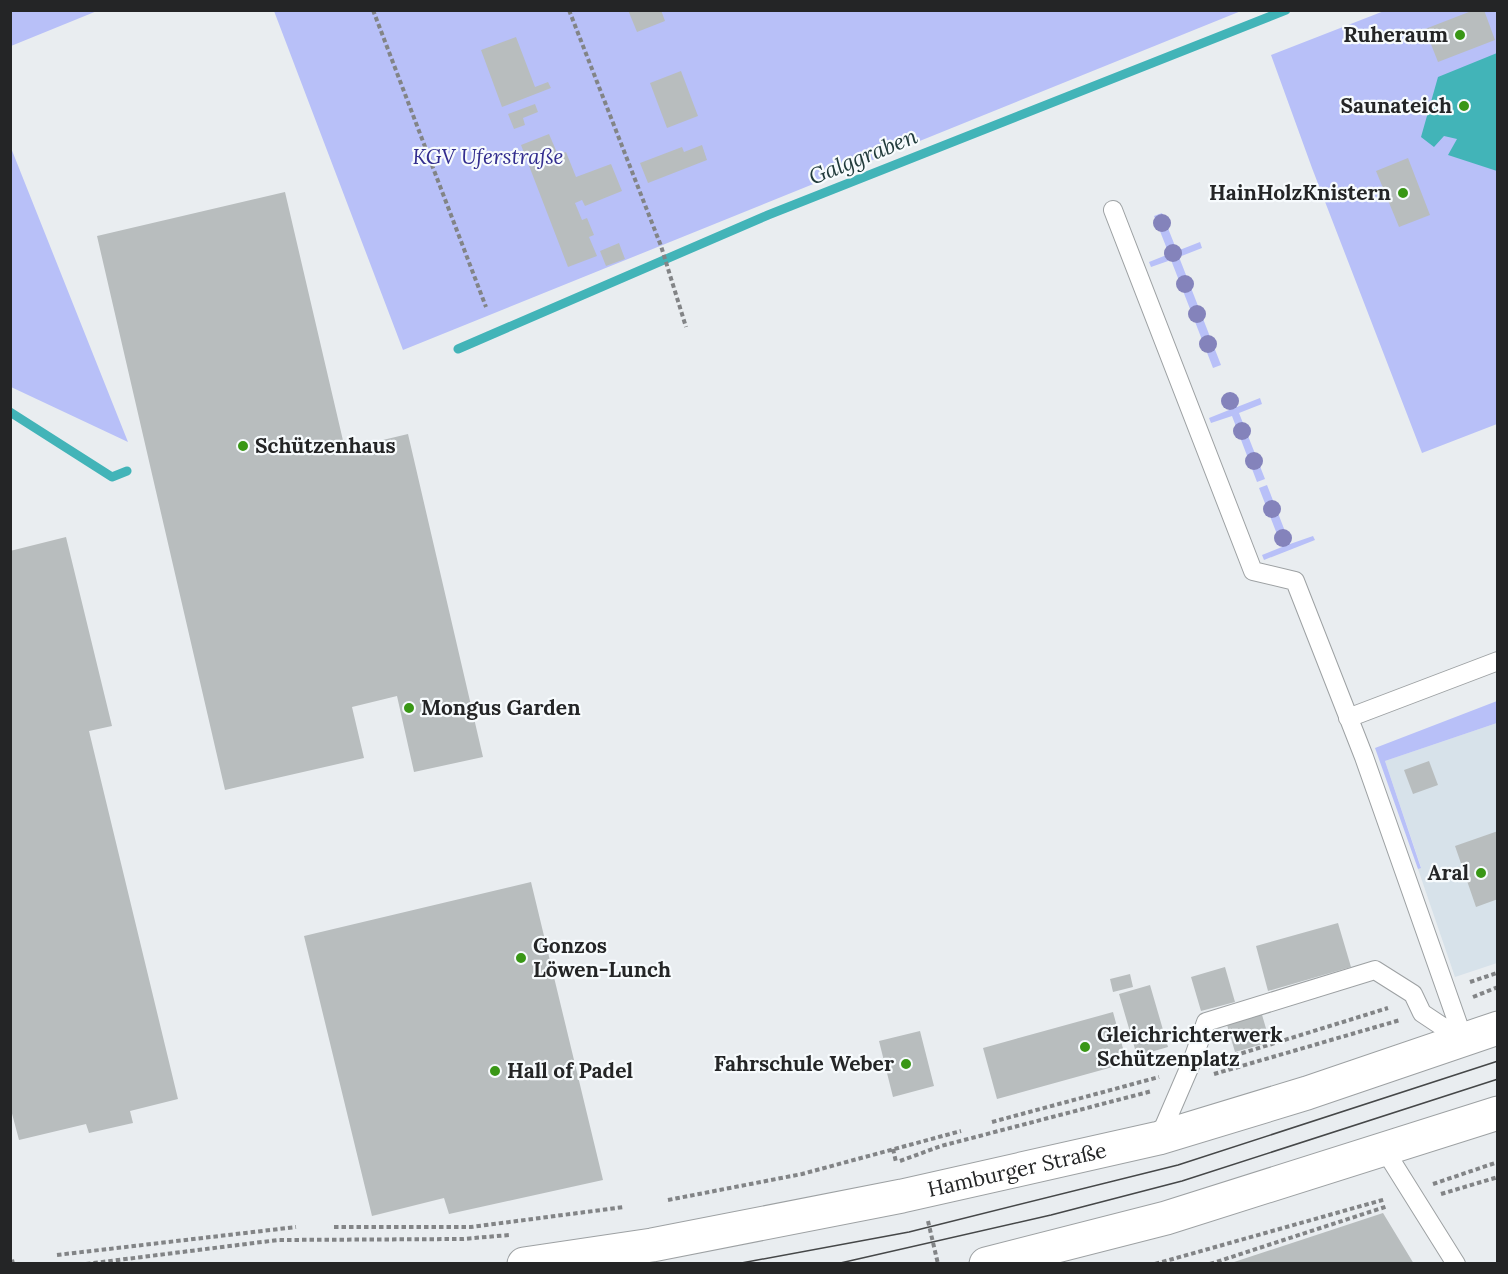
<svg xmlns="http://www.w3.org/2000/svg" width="1508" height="1274" font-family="Lora,serif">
<rect width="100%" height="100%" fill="#e9edf0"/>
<path fill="#d7e2ea" d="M 1497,723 L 1497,963 L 1455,977 L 1418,869 L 1421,867 L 1385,761 Z"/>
<path fill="#b8c0f8" d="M 11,10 L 97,10 L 97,11 L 11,46 Z
M 274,11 L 1241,11 L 403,350 Z
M 1384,11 L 1497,11 L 1497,424 L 1422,453 L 1312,168 L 1271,55 Z
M 11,148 L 128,442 L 11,387 Z
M 1162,213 L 1177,251 L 1200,242 L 1202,248 L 1179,257 L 1221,365 L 1213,368 L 1171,260 L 1151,267 L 1149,262 L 1169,254 L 1154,216 Z
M 1231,392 L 1237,407 L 1260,398 L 1262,404 L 1239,413 L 1265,479 L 1257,482 L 1232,416 L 1211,423 L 1209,418 L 1229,410 L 1224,395 Z
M 1267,485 L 1290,544 L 1313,536 L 1315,540 L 1264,560 L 1262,555 L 1282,547 L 1259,488 Z
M 1497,701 L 1497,723 L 1385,761 L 1421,868 L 1418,869 L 1375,748 Z"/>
<path fill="#42b4b8" d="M 1497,53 L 1497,171 L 1448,155 L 1457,139 L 1444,136 L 1434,147 L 1421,137 L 1438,77 Z"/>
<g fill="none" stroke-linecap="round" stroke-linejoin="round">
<path stroke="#42b4b8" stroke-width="9" d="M 458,349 L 768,215 L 1286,10
M 10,412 L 112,477 L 127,471"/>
</g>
<path fill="#b8bdbe" d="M 628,10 L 661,10 L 665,21 L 637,32 Z
M 1474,10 L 1484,10 L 1495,40 L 1438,62 L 1425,29 Z
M 516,37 L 535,87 L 548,82 L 551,88 L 502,107 L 481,50 Z
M 681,71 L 698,116 L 667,128 L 650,83 Z
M 535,104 L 538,112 L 523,118 L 525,125 L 514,129 L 508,114 Z
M 549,134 L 558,155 L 566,152 L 576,177 L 611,164 L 622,191 L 585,206 L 582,200 L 575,203 L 582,220 L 587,218 L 594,235 L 589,237 L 597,256 L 568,267 L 521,145 Z
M 702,145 L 707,160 L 648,183 L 640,163 L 682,147 L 684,152 Z
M 1408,158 L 1430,215 L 1399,227 L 1376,171 Z
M 285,192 L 345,449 L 408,434 L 483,757 L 414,772 L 397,696 L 352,707 L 364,758 L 225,790 L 97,236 Z
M 619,243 L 625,259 L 606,266 L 600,251 Z
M 66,537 L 112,726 L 89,731 L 178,1099 L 130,1111 L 133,1123 L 89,1133 L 86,1124 L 19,1140 L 10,1106 L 10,551 Z
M 1429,761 L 1438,785 L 1413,794 L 1404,770 Z
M 1498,831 L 1498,899 L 1476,907 L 1455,846 Z
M 531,882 L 603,1180 L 449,1214 L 444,1198 L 372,1216 L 304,936 Z
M 1338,923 L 1351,967 L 1268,991 L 1256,946 Z
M 1225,967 L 1235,1002 L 1201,1011 L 1191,977 Z
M 1130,974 L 1133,987 L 1113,992 L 1110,979 Z
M 1150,985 L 1168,1047 L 1137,1056 L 1119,994 Z
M 1260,1008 L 1270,1042 L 1235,1052 L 1225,1018 Z
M 1113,1012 L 1127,1063 L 997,1099 L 983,1048 Z
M 920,1031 L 934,1086 L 893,1097 L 879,1041 Z
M 1383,1213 L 1414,1264 L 1231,1264 L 1231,1263 Z"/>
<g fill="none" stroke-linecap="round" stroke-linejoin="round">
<defs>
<path id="service" d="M 1113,210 L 1253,571 L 1295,581 L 1364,757 L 1464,1041
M 1348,718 L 1498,661
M 1159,1138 L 1193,1059 L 1206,1022 L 1375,970 L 1413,994 L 1422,1013 L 1464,1041
M 1384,1149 L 1456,1264"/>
<g id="secondary">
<path id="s1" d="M 524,1264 L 652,1245 L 902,1196 L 1159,1138 L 1307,1093 L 1498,1028"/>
<path d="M 986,1264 L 1166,1218 L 1498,1113"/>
</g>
</defs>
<use href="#service" stroke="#9da1a3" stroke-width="20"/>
<use href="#secondary" stroke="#9da1a3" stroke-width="35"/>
<path stroke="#828486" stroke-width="4" stroke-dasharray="4.5 3" stroke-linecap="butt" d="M 373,10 L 486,307
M 569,10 L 661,246 L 686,327
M 1470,982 L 1497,973
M 1473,997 L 1498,987
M 1220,1060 L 1388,1008
M 1214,1074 L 1400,1020
M 992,1122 L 1159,1077
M 893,1149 L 896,1162
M 900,1161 L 941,1146 L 1152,1091
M 1433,1184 L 1498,1162
M 1441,1194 L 1498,1177
M 668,1200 L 802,1174 L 961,1131
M 928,1221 L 938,1264
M 334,1227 L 471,1227 L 624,1207
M 57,1255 L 296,1227
M 10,1262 L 15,1261
M 86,1264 L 278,1240 L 463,1239 L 509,1235
M 1155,1264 L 1386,1199
M 1210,1264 L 1388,1206"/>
<use href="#service" stroke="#fff" stroke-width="18"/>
<use href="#secondary" stroke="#fff" stroke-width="33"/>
<path stroke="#454748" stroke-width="1.5" d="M 736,1264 L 909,1232 L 1178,1165 L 1498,1061
M 836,1264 L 1051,1215 L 1182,1181 L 1498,1079"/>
</g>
<g fill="#8483bb">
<circle cx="1162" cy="223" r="9"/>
<circle cx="1173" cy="253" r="9"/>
<circle cx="1185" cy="284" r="9"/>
<circle cx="1197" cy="314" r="9"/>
<circle cx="1208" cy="344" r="9"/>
<circle cx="1230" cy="401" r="9"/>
<circle cx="1242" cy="431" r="9"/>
<circle cx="1254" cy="461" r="9"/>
<circle cx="1272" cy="509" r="9"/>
<circle cx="1283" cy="538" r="9"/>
</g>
<g fill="#399716" stroke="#f7fbfd" stroke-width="2">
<circle cx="1460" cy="35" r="6"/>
<circle cx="1464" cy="106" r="6"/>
<circle cx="1403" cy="193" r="6"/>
<circle cx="243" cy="446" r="6"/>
<circle cx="409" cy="708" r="6"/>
<circle cx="1481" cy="873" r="6"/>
<circle cx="521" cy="958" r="6"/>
<circle cx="1085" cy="1047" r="6"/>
<circle cx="906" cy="1064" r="6"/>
<circle cx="495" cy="1071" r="6"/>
</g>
<g text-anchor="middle" stroke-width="4.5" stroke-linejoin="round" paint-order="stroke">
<g font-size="21" font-weight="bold" fill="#242526" stroke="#f7fbfd" text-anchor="end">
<text x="1448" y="42">Ruheraum</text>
<text x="1452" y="113">Saunateich</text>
<text x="1391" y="200">HainHolzKnistern</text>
<text x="255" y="453" text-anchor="start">Schützenhaus</text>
<text x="421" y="715" text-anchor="start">Mongus Garden</text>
<text x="1469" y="880">Aral</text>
<text x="533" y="953" text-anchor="start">Gonzos<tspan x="533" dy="24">Löwen-Lunch</tspan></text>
<text x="1097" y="1042" text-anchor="start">Gleichrichterwerk<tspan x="1097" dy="24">Schützenplatz</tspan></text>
<text x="894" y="1071">Fahrschule Weber</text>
<text x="507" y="1078" text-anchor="start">Hall of Padel</text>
</g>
<g font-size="21" font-style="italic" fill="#322d8f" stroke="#f7fbfd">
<text x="488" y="164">KGV Uferstraße</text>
</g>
<g font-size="21" fill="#242526" stroke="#f7fbfd">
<text dy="7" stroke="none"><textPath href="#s1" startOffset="502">Hamburger Straße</textPath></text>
</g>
<g font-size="22" font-style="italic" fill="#213b3b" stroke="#f7fbfd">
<text transform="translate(863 156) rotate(-22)" y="8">Galggraben</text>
</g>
</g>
<rect width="1508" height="1274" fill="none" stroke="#242526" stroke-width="24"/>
</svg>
